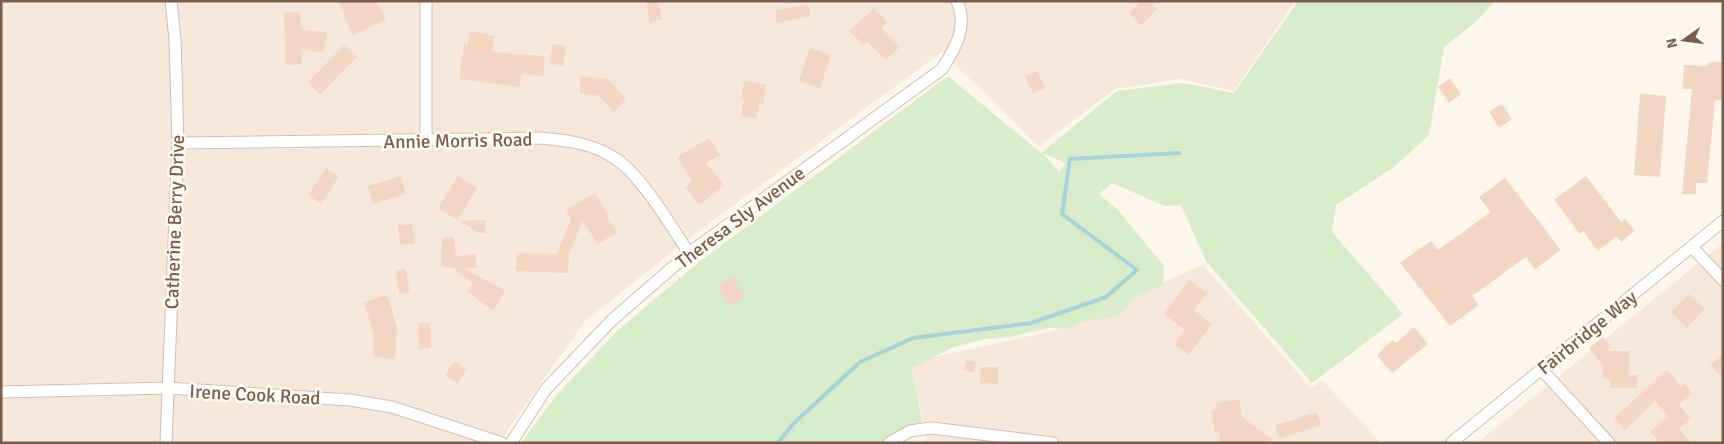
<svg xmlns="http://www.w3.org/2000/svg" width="1724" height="444" font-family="Signika,sans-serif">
<rect width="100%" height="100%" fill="#fdf6ec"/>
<path fill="#f5e8da" d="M 1,1 L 1295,1 L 1234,91 L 1180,79 L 1115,89 L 1039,146 L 942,52 L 693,235 L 585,321 L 505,434 L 502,443 L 1,443 Z
M 1723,243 L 1723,443 L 1477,443 Z
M 1203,265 L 1311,388 L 1322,380 L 1381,443 L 921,443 L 927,439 L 911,362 L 1053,331 Z"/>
<path fill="#d8ecc9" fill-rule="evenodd" d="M 1298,1 L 1495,1 L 1476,22 L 1444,47 L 1429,135 L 1394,167 L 1336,205 L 1332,232 L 1403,314 L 1312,383 L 1206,261 L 1181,205 L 1165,206 L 1112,183 L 1099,194 L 1117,209 L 1164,266 L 1163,285 L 1134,298 L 1123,313 L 1111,318 L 1085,321 L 1070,328 L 1049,328 L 1009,337 L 986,339 L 956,346 L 912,368 L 923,425 L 884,443 L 521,443 L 554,398 L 617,331 L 699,262 L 948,76 L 1041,153 L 1117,91 L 1183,83 L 1234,93 ZM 1043,153 L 1065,163 L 1065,164 L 1059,172 Z"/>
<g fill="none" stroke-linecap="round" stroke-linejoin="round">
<path stroke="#a5d3da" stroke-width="4" d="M 778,443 L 793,424 L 860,362 L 913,338 L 1031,323 L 1106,297 L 1137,270 L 1062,214 L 1070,159 L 1179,153"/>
</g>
<path fill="#f3d5c3" d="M 338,1 L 377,1 L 386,20 L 353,35 Z
M 646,1 L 658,1 L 662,19 L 650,22 Z
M 1141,1 L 1149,1 L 1157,9 L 1141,26 L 1129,13 Z
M 808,4 L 810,16 L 777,23 L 775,11 Z
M 874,8 L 888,22 L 881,28 L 900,47 L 886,60 L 867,42 L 864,45 L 849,31 Z
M 284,12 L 300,12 L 301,29 L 327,33 L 323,53 L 301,49 L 302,64 L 286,65 Z
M 470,31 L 495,36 L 492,52 L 545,56 L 543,76 L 521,74 L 520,87 L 459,79 L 464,45 L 467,46 Z
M 553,44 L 567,46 L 563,66 L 549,63 Z
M 344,45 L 357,57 L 320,95 L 308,82 Z
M 810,48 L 831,55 L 820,88 L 799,81 Z
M 1709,62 L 1723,62 L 1723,100 L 1715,100 L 1707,183 L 1696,183 L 1696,194 L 1682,194 L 1692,89 L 1682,89 L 1684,65 L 1708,66 Z
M 1037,71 L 1045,88 L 1033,93 L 1025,77 Z
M 580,76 L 608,79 L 626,99 L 614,112 L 599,96 L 580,93 Z
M 1450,78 L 1461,94 L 1449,103 L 1438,87 Z
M 744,81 L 766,85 L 763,104 L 759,103 L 756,119 L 741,116 L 744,99 L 741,99 Z
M 1640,94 L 1666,96 L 1660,177 L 1634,175 Z
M 1502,104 L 1512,119 L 1499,128 L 1489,112 Z
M 709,138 L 720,155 L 706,163 L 724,185 L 699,205 L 685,187 L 692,181 L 677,157 Z
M 326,168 L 339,176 L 321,204 L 308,195 Z
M 401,176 L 406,194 L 373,204 L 368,186 Z
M 458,176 L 477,188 L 457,220 L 438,208 Z
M 1586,176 L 1621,222 L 1625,219 L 1635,231 L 1621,242 L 1617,236 L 1598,251 L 1583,231 L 1580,234 L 1554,200 Z
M 1505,178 L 1561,250 L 1535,269 L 1526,257 L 1472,296 L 1479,305 L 1450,326 L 1400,263 L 1431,241 L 1438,250 L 1491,212 L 1479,197 Z
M 595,193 L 609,216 L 607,217 L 617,232 L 598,244 L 582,221 L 569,255 L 568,273 L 516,271 L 517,253 L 557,254 L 571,219 L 566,210 Z
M 485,220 L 486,233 L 478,233 L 460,221 Z
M 412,224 L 415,243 L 400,245 L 398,225 Z
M 454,237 L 456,256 L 475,254 L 477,268 L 463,268 L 505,290 L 493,311 L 467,291 L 473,284 L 454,269 L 455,268 L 441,267 L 442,238 Z
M 406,269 L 410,293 L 399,294 L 396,270 Z
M 733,277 L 745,297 L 730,307 L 718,286 Z
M 1189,280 L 1207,293 L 1194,310 L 1212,324 L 1189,355 L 1174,344 L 1185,330 L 1164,314 Z
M 1689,294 L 1704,309 L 1687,328 L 1671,312 Z
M 387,295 L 397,327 L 395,359 L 373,357 L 374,335 L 364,302 Z
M 418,323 L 430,323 L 431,348 L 419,349 Z
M 1414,327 L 1428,344 L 1392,373 L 1377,355 L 1393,340 L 1396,343 Z
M 1603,337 L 1611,347 L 1606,351 L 1629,351 L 1629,375 L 1637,375 L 1637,388 L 1610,388 L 1610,379 L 1603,379 L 1603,366 L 1589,348 Z
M 1723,354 L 1723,378 L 1710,365 Z
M 967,360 L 976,362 L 974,373 L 964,370 Z
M 455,361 L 467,370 L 457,384 L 445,375 Z
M 981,367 L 998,367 L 998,384 L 980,383 Z
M 1667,370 L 1681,386 L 1684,383 L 1692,393 L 1679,405 L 1691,419 L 1679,429 L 1691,443 L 1660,443 L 1650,432 L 1668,416 L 1655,401 L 1625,430 L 1614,418 Z
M 1239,399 L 1242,417 L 1273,440 L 1261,443 L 1220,443 L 1219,432 L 1215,433 L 1211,410 L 1217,409 L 1216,403 Z
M 1317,412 L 1321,425 L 1278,439 L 1275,425 L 1302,418 L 1301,416 Z"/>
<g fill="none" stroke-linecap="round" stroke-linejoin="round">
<defs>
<path id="street" d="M 426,1 L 426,141
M 178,143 L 540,138 C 565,140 591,143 613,157 C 641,174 670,225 689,253
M 1692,247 L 1723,280
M 1541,369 L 1609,443
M 1,392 L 168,388 L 350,400 L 392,407 L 502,443
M 166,443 L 178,143 L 175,39 L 171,1
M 511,443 L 546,389 L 612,320 L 689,253 L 942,69 C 956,47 968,27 957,1
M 889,443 L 910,431 L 932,428 L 1053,443
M 1451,443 L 1723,221"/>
</defs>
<use href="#street" stroke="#d1beb0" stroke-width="13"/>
<use href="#street" stroke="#fff" stroke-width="11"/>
</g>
<g text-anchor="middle" stroke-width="5" stroke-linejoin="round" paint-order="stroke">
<g font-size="19" fill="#7a5c4d" stroke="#fffaf3">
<text transform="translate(458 140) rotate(-1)" y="7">Annie Morris Road</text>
<text transform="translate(740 217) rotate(-37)" y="7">Theresa Sly Avenue</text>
<text transform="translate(174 222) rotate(-88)" y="7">Catherine Berry Drive</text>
<text transform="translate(1587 332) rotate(-39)" y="7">Fairbridge Way</text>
<text transform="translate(255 394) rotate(3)" y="7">Irene Cook Road</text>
</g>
</g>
<rect width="1724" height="444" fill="none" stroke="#7a5c4d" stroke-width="5"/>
<g transform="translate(1684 40) rotate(256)" stroke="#fffaf3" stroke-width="4" paint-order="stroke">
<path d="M0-4L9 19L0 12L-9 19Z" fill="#7a5c4d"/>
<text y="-8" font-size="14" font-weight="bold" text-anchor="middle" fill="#7a5c4d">N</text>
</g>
</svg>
